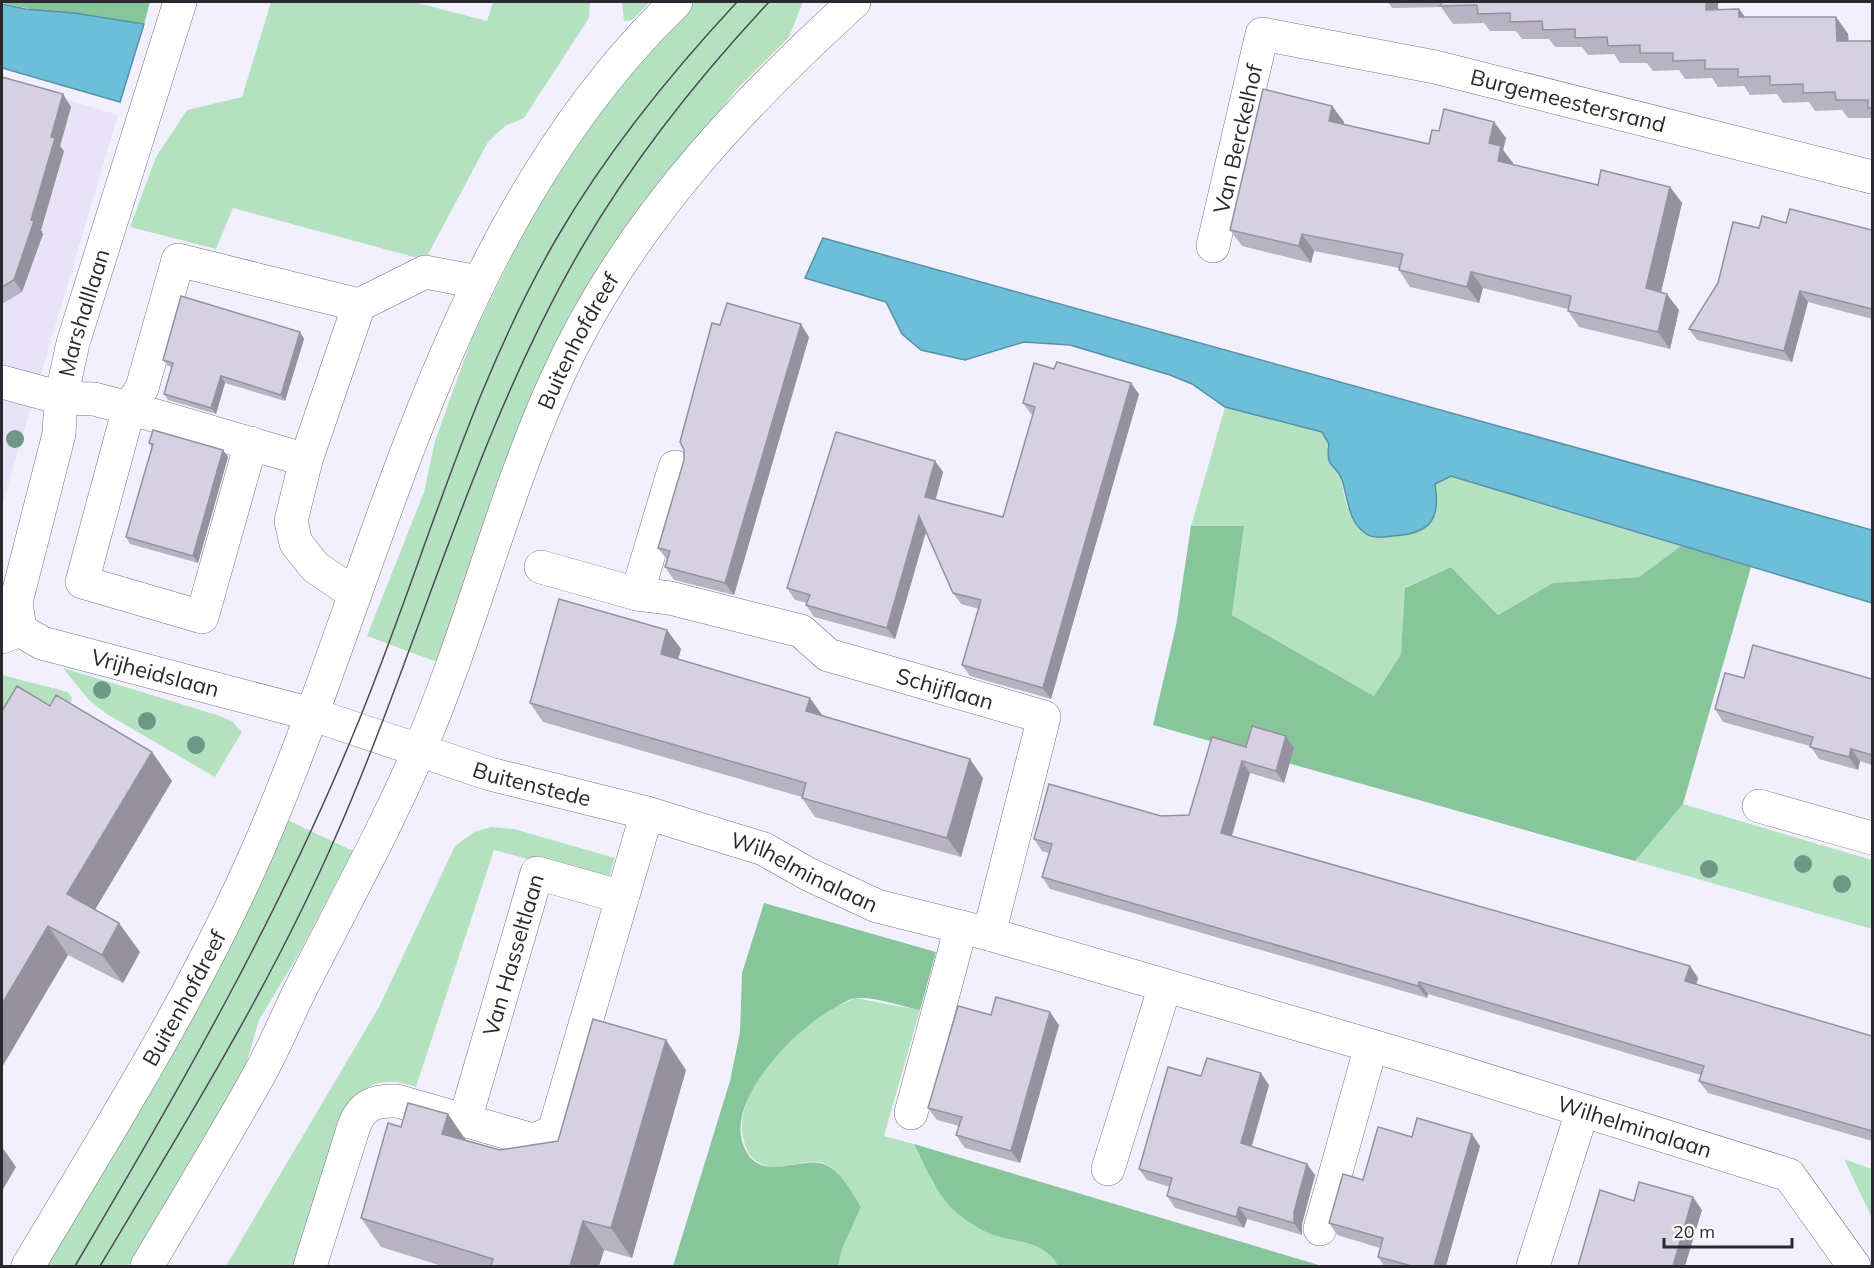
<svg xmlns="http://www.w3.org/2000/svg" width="1874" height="1268" font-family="Mulish,sans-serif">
<rect width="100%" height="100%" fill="#f3f0fe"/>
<path fill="#e8e3f7" d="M 2,80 L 118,115 L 2,505 Z"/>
<path fill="#b4e2c1" d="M 271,2 L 414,2 L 487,21 L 493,2 L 590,2 L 589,18 L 524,118 L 505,126 L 488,142 L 425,260 L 233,208 L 216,249 L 130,227 L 156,157 L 187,110 L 242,97 Z
M 622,2 L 650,2 L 632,20 L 624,21 Z
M 695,2 L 803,2 L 789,37 L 736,90 L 654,191 L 437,662 L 367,636 L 424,492 L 435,441 L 472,338 L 530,218 L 591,123 L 637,66 Z
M 1225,407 L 1322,432 L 1329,444 L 1327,457 L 1339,472 L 1347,507 L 1379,537 C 1419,535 1443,532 1435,484 L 1450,476 L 1681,546 L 1639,577 L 1553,583 L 1498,615 L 1451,567 L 1406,587 L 1401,654 L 1374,696 L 1232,615 L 1244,527 L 1191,526 Z
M 63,668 L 217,715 L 232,721 L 242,732 L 215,777 L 105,713 L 87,698 Z
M 2,675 L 68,692 L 72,698 L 70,705 L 2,773 Z
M 1683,804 L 1872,860 L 1872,929 L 1635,861 Z
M 285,819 L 353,851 L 298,955 L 259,1020 L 245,1068 L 128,1266 L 40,1266 Z
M 491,827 L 514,829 L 615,858 L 608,881 L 494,850 L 416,1087 C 385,1076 366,1082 346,1107 L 298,1266 L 226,1266 L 379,1007 L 455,846 L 474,832 Z
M 855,998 L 920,1010 L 884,1136 L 914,1144 L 934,1185 L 986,1232 L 1040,1247 L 1054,1257 L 1058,1266 L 838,1266 L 842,1249 L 861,1207 C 853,1194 843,1176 831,1167 C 809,1152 782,1176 760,1163 C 749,1158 746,1149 743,1138 C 734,1093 783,1045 815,1019 C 826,1010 843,1004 855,998 Z
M 1844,1159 L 1872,1169 L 1872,1219 L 1872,1218 Z"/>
<path fill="#87c69a" d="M 2,2 L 150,2 L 144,24 C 124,21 7,8 2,2 Z
M 1191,526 L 1244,526 L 1232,615 L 1374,696 L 1401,654 L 1405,588 L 1451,567 L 1498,615 L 1553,583 L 1639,577 L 1681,546 L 1751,567 L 1683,804 L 1635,861 L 1153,725 L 1176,626 Z
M 764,903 L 936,952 L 920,1010 C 900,1006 876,997 857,998 C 850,998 842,1004 836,1007 C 798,1026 719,1103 746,1151 C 764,1185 807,1151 830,1167 C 843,1175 853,1194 861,1207 L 842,1249 L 838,1266 L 673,1266 L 730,1081 L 740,1032 L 742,973 Z
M 914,1144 L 1322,1266 L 1058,1266 C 1046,1239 1009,1243 986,1232 C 978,1228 969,1222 962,1217 C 939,1201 926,1168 914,1144 Z"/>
<path fill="#6cbed9" stroke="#5891a6" stroke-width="1.5" d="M 2,4 L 25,9 L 74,13 L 144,24 L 120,102 L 2,68 Z
M 823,238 L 1872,530 L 1872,603 L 1451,476 L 1435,484 C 1441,520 1430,534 1392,536 C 1384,537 1372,539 1365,533 C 1348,521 1348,498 1342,480 C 1335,461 1325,470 1329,444 L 1322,432 L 1225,407 L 1192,384 L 1170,375 L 1070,345 L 1024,342 L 965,360 L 921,350 L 902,334 L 886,302 L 805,278 Z"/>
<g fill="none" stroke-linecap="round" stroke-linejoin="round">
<defs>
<g id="minor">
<path id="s1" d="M 1213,246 L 1262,34 L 1435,67 L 1872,177"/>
<path d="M 2,382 L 61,398 L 94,399 L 129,408 L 306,460"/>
<path d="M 251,443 L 202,617 L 82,582 L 129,408 L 142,388 L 178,260 L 359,305"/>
<path id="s2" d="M 541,567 L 637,594 L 670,598 L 801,631 L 828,655 L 1044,717 L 989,934"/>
<path d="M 355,594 L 315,567 L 296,543 L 291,521 L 306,460 L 359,305 L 425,272 L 478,282"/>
<path d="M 637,594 L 675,467"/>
<path id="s3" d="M 20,630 L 16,602 L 59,434 L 61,398 L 73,343 L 180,2"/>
<path id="s4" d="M 2,637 L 20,630 L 42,643 L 311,714 L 490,774 L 647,813 L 764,849 L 808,874 L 877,906 L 989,934 L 1444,1067 L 1789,1175 L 1854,1266"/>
<path d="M 1759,806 L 1872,838"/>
<path d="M 911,1113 L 961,927"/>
<path id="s5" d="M 465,1120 L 537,873 L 622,897"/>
<path d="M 1108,1169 L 1165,986"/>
<path d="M 1320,1229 L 1371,1046"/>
<path id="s6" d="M 28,1266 C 110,1128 196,993 260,845 C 383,560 444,225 676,2"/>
<path id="s7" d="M 147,1266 C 183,1205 220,1145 255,1082 C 272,1053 285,1021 300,990 C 340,911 383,834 418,753 C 470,634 500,506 553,387 C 620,234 732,113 854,2"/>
<path d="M 310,1266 L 354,1126 C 362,1105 375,1100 397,1101 L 533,1140 L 549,1134 L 555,1128 L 647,813"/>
<path d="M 1533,1266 L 1582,1112"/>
</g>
</defs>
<use href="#minor" stroke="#777383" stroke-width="34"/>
<use href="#minor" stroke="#fff" stroke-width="33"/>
<path stroke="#4e4b54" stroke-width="1.5" d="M 75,1266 C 178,1092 278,918 355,730 C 423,566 468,390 558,236 C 608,150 670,74 737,2
M 100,1266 C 185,1124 273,982 339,829 C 422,637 476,430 581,249 C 634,158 698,78 769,2"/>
</g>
<g fill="#6e9788">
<circle cx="15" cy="439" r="9"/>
<circle cx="102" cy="690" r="9"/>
<circle cx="147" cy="721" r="9"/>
<circle cx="196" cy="745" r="9"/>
<circle cx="1803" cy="864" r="9"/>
<circle cx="1709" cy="869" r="9"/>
<circle cx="1842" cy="884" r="9"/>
</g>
<path fill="#b7b3c2" d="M 1388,2 L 1441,2 L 1441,4 L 1718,3 L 1718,9 L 1739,9 L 1745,17 L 1836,17 L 1848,34 L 1849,41 L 1872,41 L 1872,118 L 1848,118 L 1842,110 L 1815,111 L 1809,102 L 1783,103 L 1777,94 L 1750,95 L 1744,86 L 1718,87 L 1712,78 L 1685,79 L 1679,70 L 1653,71 L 1647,63 L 1620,63 L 1614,54 L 1588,55 L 1582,47 L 1555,47 L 1549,39 L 1522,39 L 1516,31 L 1490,31 L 1484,23 L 1453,24 L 1441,7 L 1392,8 Z
M 2,77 L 71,107 L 60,146 L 64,151 L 41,230 L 43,234 L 22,292 L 2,304 Z
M 1332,106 L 1344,122 L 1343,124 L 1429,144 L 1439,131 L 1494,122 L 1506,138 L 1503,150 L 1513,163 L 1512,164 L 1598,185 L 1670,187 L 1682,203 L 1661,292 L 1679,310 L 1670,349 L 1579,327 L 1568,311 L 1568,309 L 1483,288 L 1479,303 L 1410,287 L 1399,270 L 1399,268 L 1314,251 L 1311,263 L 1242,246 L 1230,230 Z
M 1786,223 L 1872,230 L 1872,319 L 1808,302 L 1792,362 L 1697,340 L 1689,329 L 1759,228 Z
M 720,325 L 809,337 L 734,595 L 674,580 L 665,567 L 667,560 L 658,548 L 684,460 Z
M 300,332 L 304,339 L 285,401 L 225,383 L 216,414 L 168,400 L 164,394 L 172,367 L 168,366 L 163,360 Z
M 1139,394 L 1051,699 L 970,676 L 962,665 L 979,609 L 961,604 L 953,593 L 926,532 L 895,639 L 814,617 L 806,605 L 807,603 L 795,600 L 787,588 L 935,461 L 943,472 L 936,499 L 1003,517 L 1033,415 L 1031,414 L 1023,403 Z
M 149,443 L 223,450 L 228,457 L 198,563 L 130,544 L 126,537 L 152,448 Z
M 667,630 L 681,649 L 678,659 L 983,778 L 961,857 L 815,817 L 802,798 L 802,797 L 543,722 L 530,703 Z
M 1744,678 L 1872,679 L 1872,765 L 1860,761 L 1858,770 L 1819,759 L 1810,746 L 1723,722 L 1715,709 Z
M 50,706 L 152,752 L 172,781 L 95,909 L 140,952 L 123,983 L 68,955 L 2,1067 Z
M 1286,736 L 1294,748 L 1284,783 L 1250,773 L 1232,836 L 1690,966 L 1698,978 L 1696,985 L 1872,1036 L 1872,1141 L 1708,1093 L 1699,1081 L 1701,1075 L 1428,994 L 1427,998 L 1050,889 L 1042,877 L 1049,853 L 1042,851 L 1034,839 L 1161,816 L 1189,815 L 1246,747 Z
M 991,1015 L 1059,1025 L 1020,1163 L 965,1148 L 956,1135 L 959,1126 L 937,1120 L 928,1108 Z
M 686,1070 L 632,1258 L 604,1250 L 599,1266 L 442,1266 L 381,1247 L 361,1218 L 401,1127 L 466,1140 L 500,1150 L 558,1141 Z
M 1201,1076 L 1269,1085 L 1252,1146 L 1315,1175 L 1302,1224 L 1302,1235 L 1247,1219 L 1244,1228 L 1175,1208 L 1167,1196 L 1170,1187 L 1147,1180 L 1139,1169 Z
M 1412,1137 L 1480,1146 L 1446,1266 L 1384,1266 L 1378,1257 L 1380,1248 L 1337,1235 L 1329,1223 L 1363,1180 Z"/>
<path fill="#95929e" d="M 1706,2 L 1717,2 L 1718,3 L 1719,27 L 1706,10 Z
M 1739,9 L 1752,26 L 1739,17 Z
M 1836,17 L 1848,34 L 1849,59 L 1837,41 Z
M 63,94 L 71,107 L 60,146 L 64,151 L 41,230 L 43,234 L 22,292 L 14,280 L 31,220 L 51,137 Z
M 1332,106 L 1344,122 L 1340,137 L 1329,121 Z
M 1494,122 L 1506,138 L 1503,150 L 1513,163 L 1509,177 L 1498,161 L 1489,143 Z
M 1670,187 L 1682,203 L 1658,305 L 1646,288 Z
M 1302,234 L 1314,251 L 1311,263 L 1299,246 Z
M 1471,272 L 1483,288 L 1479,303 L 1467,287 Z
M 1800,291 L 1808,302 L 1792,362 L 1784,351 Z
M 1667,294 L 1679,310 L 1670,349 L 1658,332 Z
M 801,324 L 809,337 L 734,595 L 725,583 Z
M 300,332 L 304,339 L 285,401 L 281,395 Z
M 221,376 L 225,383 L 216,414 L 211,408 Z
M 1131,383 L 1139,394 L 1051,699 L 1043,688 Z
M 223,450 L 228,457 L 198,563 L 193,556 Z
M 935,461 L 943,472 L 933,508 L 925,497 Z
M 919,516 L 927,528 L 895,639 L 887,628 Z
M 667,630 L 681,649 L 674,673 L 661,654 Z
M 810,698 L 823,716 L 806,711 Z
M 1286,736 L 1294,748 L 1284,783 L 1276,771 Z
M 1851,749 L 1860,761 L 1858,770 L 1849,757 Z
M 152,752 L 172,781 L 87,923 L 67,894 Z
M 970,759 L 983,778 L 961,857 L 947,838 Z
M 1242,761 L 1250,773 L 1229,845 L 1221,833 Z
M 119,923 L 140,952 L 123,983 L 102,955 Z
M 48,926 L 68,955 L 2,1067 L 2,1004 Z
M 1690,966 L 1698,978 L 1694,993 L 1685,981 Z
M 1419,982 L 1428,994 L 1427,998 L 1418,986 Z
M 1050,1012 L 1059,1025 L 1020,1163 L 1011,1151 Z
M 666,1040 L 686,1070 L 632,1258 L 611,1228 Z
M 1261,1073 L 1269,1085 L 1249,1155 L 1241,1143 Z
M 448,1114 L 468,1143 L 442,1134 Z
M 1472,1134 L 1480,1146 L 1446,1266 L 1434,1266 Z
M 2,1147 L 16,1167 L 2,1191 Z
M 1307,1164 L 1315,1175 L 1302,1224 L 1302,1235 L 1294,1223 L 1294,1212 Z
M 1693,1197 L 1702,1210 L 1685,1266 L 1673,1266 Z
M 1239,1207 L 1247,1219 L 1244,1228 L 1236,1217 Z
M 583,1221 L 604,1250 L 599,1266 L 570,1266 Z"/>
<path fill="#d5d0e2" stroke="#95929e" stroke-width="1.5" d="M 1442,2 L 1706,2 L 1706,10 L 1739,9 L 1739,17 L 1836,17 L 1837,41 L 1872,41 L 1872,108 L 1868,108 L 1868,100 L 1836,100 L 1835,92 L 1803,93 L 1803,84 L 1770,85 L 1770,76 L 1738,77 L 1738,69 L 1705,69 L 1705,60 L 1673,61 L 1673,53 L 1640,53 L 1640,45 L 1608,46 L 1607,37 L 1575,38 L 1575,29 L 1543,30 L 1542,21 L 1510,22 L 1510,13 L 1478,14 L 1477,5 L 1440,6 Z
M 2,77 L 63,94 L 51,137 L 55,138 L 31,220 L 34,221 L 14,280 L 2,287 Z
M 1263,89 L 1332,106 L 1329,121 L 1429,144 L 1432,130 L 1439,131 L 1444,109 L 1494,122 L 1489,143 L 1501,146 L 1498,161 L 1598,185 L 1601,170 L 1670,187 L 1646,288 L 1667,294 L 1658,332 L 1568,311 L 1571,296 L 1471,272 L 1467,287 L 1399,270 L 1403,254 L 1302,234 L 1299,246 L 1230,230 Z
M 1790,209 L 1872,230 L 1872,309 L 1800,291 L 1784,351 L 1689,329 L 1718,283 L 1733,222 L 1759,228 L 1762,216 L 1786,223 Z
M 181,296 L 300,332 L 281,395 L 221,376 L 211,408 L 164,394 L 173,363 L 163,360 Z
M 727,303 L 801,324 L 725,583 L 665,567 L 670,551 L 658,548 L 684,460 L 684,450 L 680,442 L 712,323 L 720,325 Z
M 1057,362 L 1131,383 L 1043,688 L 962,665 L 981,600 L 953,593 L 919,516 L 887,628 L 806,605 L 810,595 L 787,588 L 836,432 L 935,461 L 925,497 L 1003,517 L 1035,407 L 1023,403 L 1034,363 L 1054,369 Z
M 153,430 L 223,450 L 193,556 L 126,537 L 153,444 L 149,443 Z
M 559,599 L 667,630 L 661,654 L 810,698 L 806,711 L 970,759 L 947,838 L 802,798 L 806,783 L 530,703 Z
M 1753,645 L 1872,679 L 1872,755 L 1851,749 L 1849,757 L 1810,747 L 1813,737 L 1715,709 L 1725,673 L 1744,678 Z
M 17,686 L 50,706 L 56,695 L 152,752 L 67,894 L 119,923 L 102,955 L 48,926 L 2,1004 L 2,711 Z
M 1252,726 L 1286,736 L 1276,771 L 1242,761 L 1221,833 L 1690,966 L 1685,981 L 1872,1036 L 1872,1131 L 1699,1081 L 1704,1066 L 1419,982 L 1418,986 L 1042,877 L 1052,844 L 1034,839 L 1049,784 L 1161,816 L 1189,815 L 1212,737 L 1246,747 Z
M 996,997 L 1050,1012 L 1011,1151 L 956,1135 L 962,1117 L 928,1108 L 958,1006 L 991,1015 Z
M 593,1019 L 666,1040 L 611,1228 L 583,1221 L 570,1266 L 491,1266 L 493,1259 L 361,1218 L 388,1123 L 401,1127 L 408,1103 L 448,1114 L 442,1134 L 500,1150 L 558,1141 Z
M 1207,1058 L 1261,1073 L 1241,1143 L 1307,1164 L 1294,1212 L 1294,1223 L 1239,1207 L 1236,1217 L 1167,1196 L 1172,1178 L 1139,1169 L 1168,1067 L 1201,1076 Z
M 1417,1118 L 1472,1134 L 1434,1266 L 1412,1266 L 1378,1257 L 1383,1238 L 1329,1223 L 1343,1174 L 1363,1180 L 1378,1127 L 1412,1137 Z
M 1639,1182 L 1693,1197 L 1673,1266 L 1578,1266 L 1600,1190 L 1634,1201 Z"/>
<g text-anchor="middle" stroke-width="4.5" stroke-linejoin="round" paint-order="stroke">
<g font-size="22" fill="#2b2930" stroke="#fff">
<text dy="8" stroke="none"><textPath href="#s1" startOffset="531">Burgemeestersrand</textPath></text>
<text dy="8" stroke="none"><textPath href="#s1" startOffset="110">Van Berckelhof</textPath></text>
<text dy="8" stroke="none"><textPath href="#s3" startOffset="326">Marshalllaan</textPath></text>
<text dy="8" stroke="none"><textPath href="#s7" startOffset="1023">Buitenhofdreef</textPath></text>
<text dy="8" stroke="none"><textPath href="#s4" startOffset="162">Vrijheidslaan</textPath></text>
<text dy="8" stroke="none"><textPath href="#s2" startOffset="426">Schijflaan</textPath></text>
<text dy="8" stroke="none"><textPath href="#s4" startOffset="555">Buitenstede</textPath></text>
<text dy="8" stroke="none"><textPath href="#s4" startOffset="842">Wilhelminalaan</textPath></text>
<text dy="8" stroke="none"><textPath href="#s5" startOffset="172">Van Hasseltlaan</textPath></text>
<text dy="8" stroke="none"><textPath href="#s6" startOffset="310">Buitenhofdreef</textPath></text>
<text dy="8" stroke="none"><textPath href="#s4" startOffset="1712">Wilhelminalaan</textPath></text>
</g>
</g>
<rect width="1874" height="1268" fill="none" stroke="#2b2930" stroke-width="6"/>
<path d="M1664 1238v9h128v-9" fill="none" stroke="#2b2930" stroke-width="3"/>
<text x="1673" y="1238" font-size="18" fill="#2b2930" stroke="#ffffff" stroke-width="4.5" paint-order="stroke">20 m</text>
</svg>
